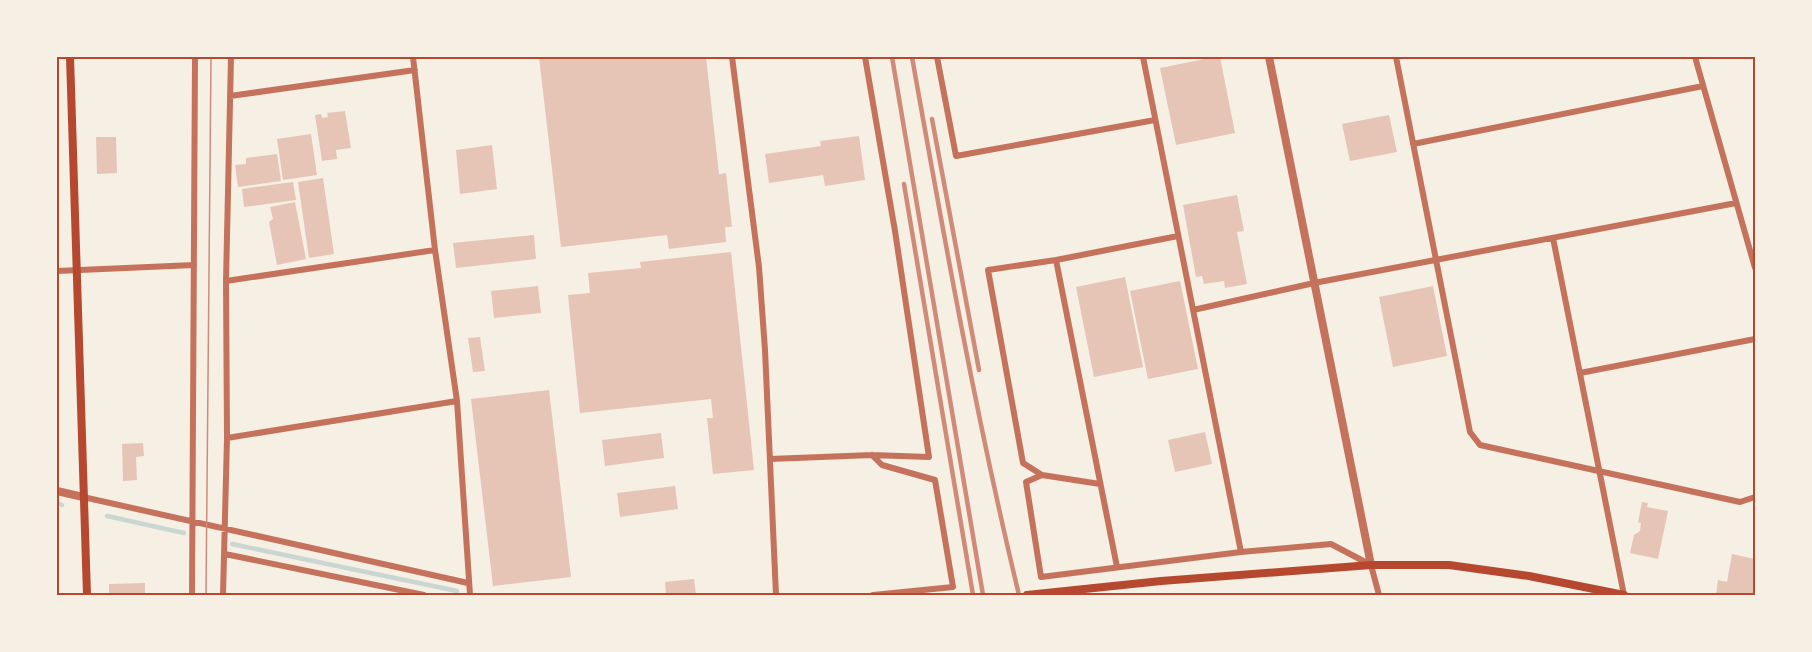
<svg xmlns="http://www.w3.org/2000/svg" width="1812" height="652" font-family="Jost,sans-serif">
<rect width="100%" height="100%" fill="#f6efe4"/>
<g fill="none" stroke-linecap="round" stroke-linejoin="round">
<path stroke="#c9d6d2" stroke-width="4.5" d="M 57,503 L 62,505
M 107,516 L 184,533
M 232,544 L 457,591"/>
</g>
<path fill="#e6c5b7" d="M 539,57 L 706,57 L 719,174 L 726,173 L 732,227 L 725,227 L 726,242 L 669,249 L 667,235 L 561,247 Z
M 1215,57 L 1220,57 L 1235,133 L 1176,145 L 1160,68 Z
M 345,111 L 351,148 L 336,150 L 337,159 L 322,161 L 315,115 L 321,114 L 322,118 L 328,117 L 327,113 Z
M 1389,115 L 1397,152 L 1350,161 L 1342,124 Z
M 311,134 L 317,175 L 283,180 L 277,139 Z
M 859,136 L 865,180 L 825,186 L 823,175 L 769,183 L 765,154 L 821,146 L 820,141 Z
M 96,137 L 116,137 L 117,173 L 97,174 Z
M 492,145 L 497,189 L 460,194 L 456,150 Z
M 277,154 L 281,181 L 238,187 L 235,165 L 246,164 L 246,158 Z
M 323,178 L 334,254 L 309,258 L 298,182 Z
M 293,182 L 296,200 L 244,207 L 242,189 Z
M 1237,195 L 1244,231 L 1237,232 L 1247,284 L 1225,288 L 1224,281 L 1204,284 L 1202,276 L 1196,277 L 1183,205 Z
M 295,202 L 306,259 L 277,265 L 269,222 L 273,219 L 270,207 Z
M 534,235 L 536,259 L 456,268 L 453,243 Z
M 731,252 L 754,470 L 713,474 L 707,418 L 713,418 L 711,399 L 580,413 L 568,295 L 590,293 L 588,273 L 641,268 L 640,262 Z
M 1125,277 L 1143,367 L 1094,377 L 1076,287 Z
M 1180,281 L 1198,369 L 1148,379 L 1130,291 Z
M 538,286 L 541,313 L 494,318 L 491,291 Z
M 1433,286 L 1447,356 L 1393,367 L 1379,297 Z
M 480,337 L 485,371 L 473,372 L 468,338 Z
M 549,390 L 571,577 L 493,586 L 471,399 Z
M 1205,432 L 1212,464 L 1175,472 L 1168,440 Z
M 661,433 L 664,458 L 605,466 L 602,440 Z
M 143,443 L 144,456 L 136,457 L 137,480 L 123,481 L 122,444 Z
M 675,486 L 678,509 L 620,517 L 617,493 Z
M 1642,502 L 1648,503 L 1647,507 L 1668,511 L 1658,559 L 1630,553 L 1634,535 L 1640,531 L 1641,523 L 1638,522 Z
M 1732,554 L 1755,559 L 1755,595 L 1716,595 L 1718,580 L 1727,582 Z
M 694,579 L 696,595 L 666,595 L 665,582 Z
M 145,583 L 145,595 L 109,595 L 109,584 Z"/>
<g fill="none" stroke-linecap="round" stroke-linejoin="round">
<path stroke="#c5725c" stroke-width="6" d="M 413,57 L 435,250 L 457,401 L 470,595
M 732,57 L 759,267 L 765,350 L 776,595
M 937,57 L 956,156 L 1155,120
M 1143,57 L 1241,552
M 1396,57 L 1470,432 L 1480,445 L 1740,502 L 1755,497
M 1695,57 L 1755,268
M 230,96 L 415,70
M 1413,144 L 1703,86
M 1553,238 L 1624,595
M 1056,260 L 1117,567
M 57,271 L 194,265
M 226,281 L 435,250
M 1193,310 L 1314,283 L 1736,203
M 1580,373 L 1755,339
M 227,438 L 457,401
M 872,455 L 882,465 L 935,480 L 953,587 L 873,595
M 770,459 L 872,455 L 929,457 L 895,231 L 865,57
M 1042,475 L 1023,463 L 988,270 L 1056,260 L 1178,236
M 1100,484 L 1042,475 L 1026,482 L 1041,577 L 1241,552 L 1331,544 L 1371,565 L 1379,595
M 83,497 L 468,583
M 225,554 L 424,595
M 192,595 L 195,57
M 223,595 L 227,438 L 226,281 L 231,57"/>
<path stroke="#c5725c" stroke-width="8" d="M 1269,57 L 1371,565
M 57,491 L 83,497"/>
<path stroke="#b5482f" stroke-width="8" d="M 70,57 L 87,595
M 1027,595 L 1161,581 L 1371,565 L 1449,565 L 1529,576 L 1624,595"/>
<path stroke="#cf8b77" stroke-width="1.5" d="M 206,595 L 211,57"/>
<path stroke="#cf8b77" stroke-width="4.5" d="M 892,57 L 983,595
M 912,57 C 944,237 976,417 1019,595
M 932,119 L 979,370
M 904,184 L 973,595"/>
</g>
<rect width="1812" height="652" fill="none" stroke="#f6efe4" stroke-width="117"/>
<rect x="58" y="58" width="1696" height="536" fill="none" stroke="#b5482f" stroke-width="2"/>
</svg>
